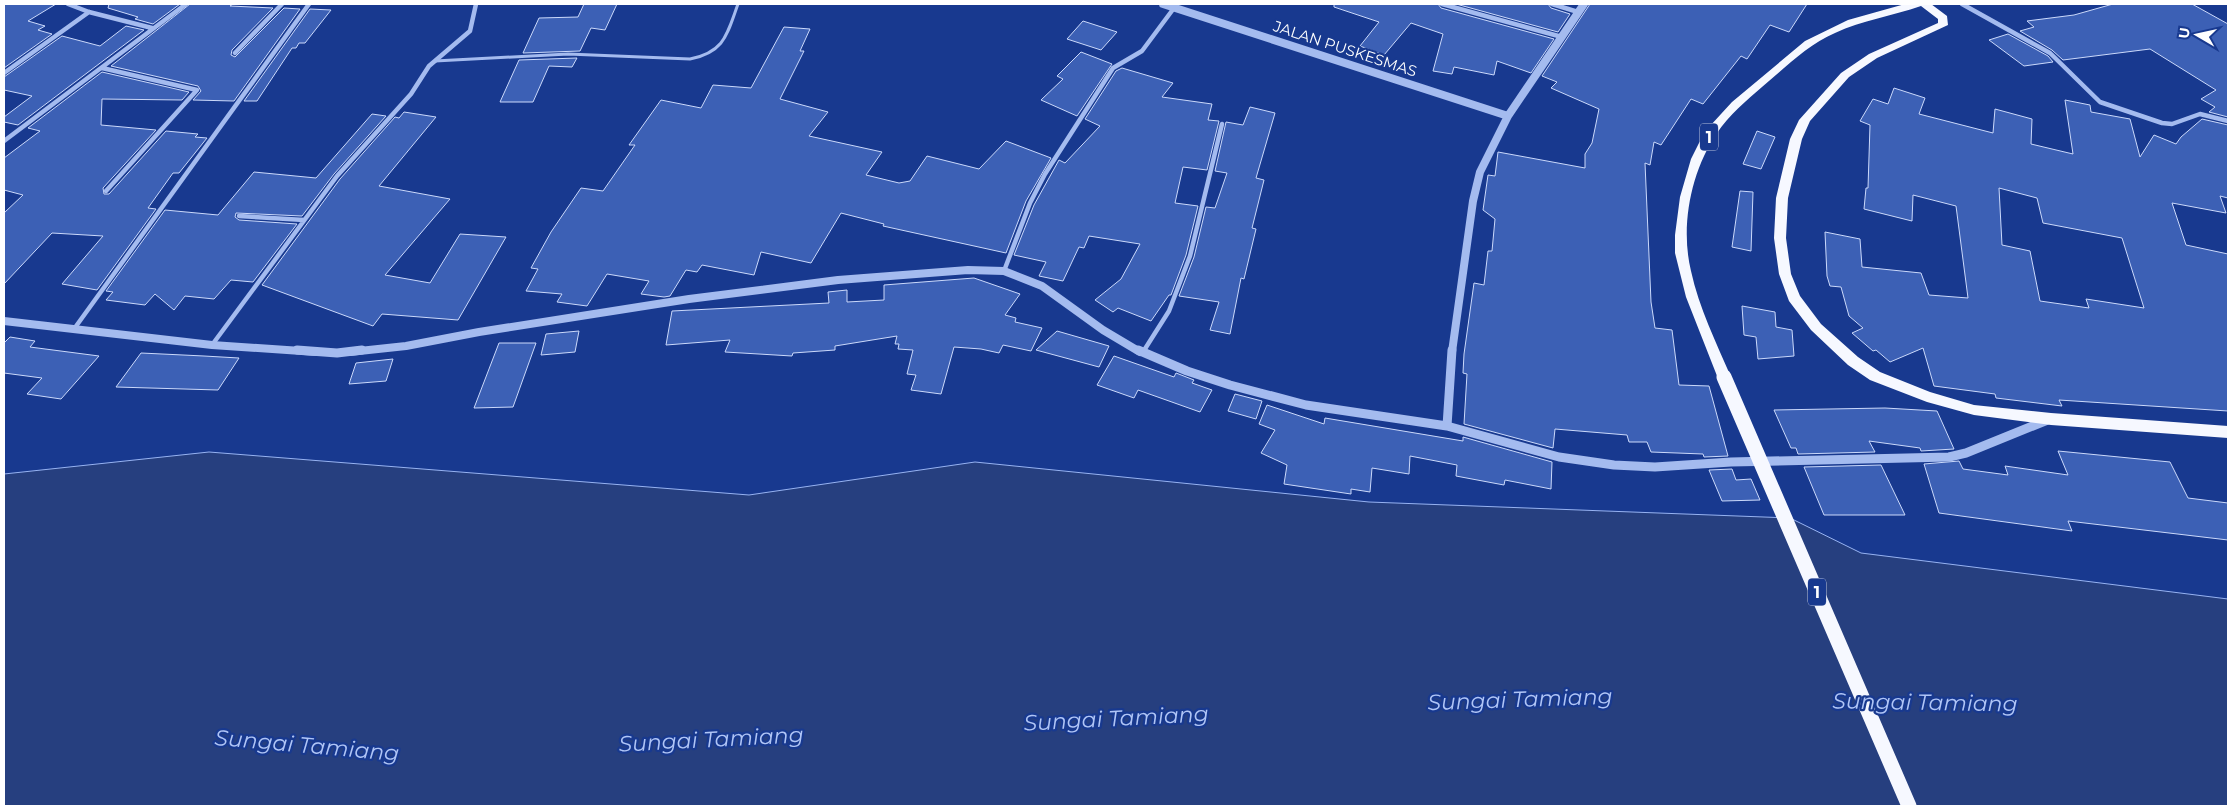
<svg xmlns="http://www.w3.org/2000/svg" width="2232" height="810" font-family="Montserrat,sans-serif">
<rect width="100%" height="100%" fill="#18398f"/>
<path fill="#263f7f" stroke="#97b3f2" d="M 209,452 L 749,495 L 975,462 L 1369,502 L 1790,518 L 1861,553 L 2228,599 L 2228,806 L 4,806 L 4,474 Z"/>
<path fill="#3c60b5" stroke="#cbd9fb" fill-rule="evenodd" d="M 4,4 L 56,4 L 28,21 L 45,26 L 38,30 L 52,34 L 4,68 Z
M 109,4 L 180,4 L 153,24 L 135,19 L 138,17 L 108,8 Z
M 190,4 L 233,4 L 230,6 L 273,8 L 232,50 L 231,55 L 235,57 L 284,8 L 300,9 L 234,101 L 193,100 L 201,91 L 198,86 L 111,66 Z
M 584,4 L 617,4 L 605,30 L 591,28 L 580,51 L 523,53 L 539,18 L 578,17 Z
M 1334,4 L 1438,4 L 1441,8 L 1554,39 L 1531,73 L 1497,61 L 1494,75 L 1454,67 L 1452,74 L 1433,71 L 1443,34 L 1411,23 L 1384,55 L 1360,46 L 1379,22 L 1334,7 Z
M 1456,4 L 1548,4 L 1551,8 L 1570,14 L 1558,32 Z
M 1590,4 L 1807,4 L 1789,32 L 1770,25 L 1747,59 L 1741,56 L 1703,104 L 1691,99 L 1661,145 L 1654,142 L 1650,165 L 1645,163 L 1651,302 L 1655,328 L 1672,330 L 1679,385 L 1709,386 L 1728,456 L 1704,457 L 1703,454 L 1651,452 L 1647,442 L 1629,442 L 1627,435 L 1555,429 L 1553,448 L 1464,424 L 1467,374 L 1463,373 L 1464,354 L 1474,283 L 1484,285 L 1488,251 L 1492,251 L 1495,219 L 1483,210 L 1488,175 L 1495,176 L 1498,152 L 1585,168 L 1585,154 L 1592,143 L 1599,109 L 1551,88 L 1557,82 L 1542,76 Z
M 2113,4 L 2192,4 L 2228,24 L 2228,117 L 2209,112 L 2215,107 L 2201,99 L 2216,90 L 2150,49 L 2063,60 L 2052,50 L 2020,31 L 2034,27 L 2027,21 L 2074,15 Z
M 310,9 L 331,10 L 305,43 L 299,43 L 296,48 L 292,48 L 257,101 L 244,101 Z
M 1083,21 L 1117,32 L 1101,50 L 1067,39 Z
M 126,26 L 144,30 L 18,125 L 4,122 L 4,117 L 32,96 L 4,90 L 4,77 L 62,36 L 100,46 Z
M 784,27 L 810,29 L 800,51 L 804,51 L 780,99 L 828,112 L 809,136 L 882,152 L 866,175 L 899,183 L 910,181 L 927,156 L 979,169 L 1006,141 L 1051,158 L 1026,201 L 1006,253 L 883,226 L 884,224 L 841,213 L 811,263 L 761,252 L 754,275 L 702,265 L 697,272 L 686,270 L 670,296 L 664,297 L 641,294 L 649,281 L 607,274 L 587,306 L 557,302 L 562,294 L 526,291 L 538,269 L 531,268 L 551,232 L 581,188 L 603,191 L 635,145 L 629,145 L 661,100 L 701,108 L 713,85 L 751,88 Z
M 2008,34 L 2048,56 L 2053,62 L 2024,66 L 1989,40 Z
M 1081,52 L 1112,64 L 1077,116 L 1041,100 L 1063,79 L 1057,76 Z
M 577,58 L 572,67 L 549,66 L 533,102 L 500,102 L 519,60 Z
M 1122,68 L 1173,83 L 1162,97 L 1212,104 L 1208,120 L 1219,121 L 1207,170 L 1183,167 L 1175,203 L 1198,206 L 1186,255 L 1171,295 L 1169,295 L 1151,321 L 1118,308 L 1113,312 L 1095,300 L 1121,279 L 1140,244 L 1089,236 L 1084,248 L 1079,247 L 1063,281 L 1039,276 L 1046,262 L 1014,255 L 1034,205 L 1059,160 L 1065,163 L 1100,126 L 1085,119 L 1116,71 Z
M 102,72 L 189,92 L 182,100 L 102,99 L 101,125 L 156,130 L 103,188 L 104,194 L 109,194 L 166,131 L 198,134 L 195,137 L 207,138 L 179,173 L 173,173 L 148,208 L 156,209 L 97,290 L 62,284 L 103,236 L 52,233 L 4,284 L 4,213 L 23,195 L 4,190 L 4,158 L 40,131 L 28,128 Z
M 1894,88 L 1925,98 L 1919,114 L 1993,133 L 1995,109 L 2032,119 L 2031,144 L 2073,154 L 2065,100 L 2090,105 L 2091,112 L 2130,119 L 2140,157 L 2154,135 L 2176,144 L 2181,137 L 2202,119 L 2228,125 L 2228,198 L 2220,196 L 2226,213 L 2172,203 L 2186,245 L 2228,254 L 2228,411 L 2059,400 L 2062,406 L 1996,398 L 1995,394 L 1934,386 L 1923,348 L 1890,362 L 1876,350 L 1873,351 L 1852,333 L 1863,328 L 1849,316 L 1841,287 L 1830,286 L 1827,276 L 1825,232 L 1860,239 L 1862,267 L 1921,273 L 1929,295 L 1968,298 L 1956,206 L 1913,195 L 1912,221 L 1864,209 L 1866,188 L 1868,188 L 1870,125 L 1860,121 L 1873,99 L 1888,104 ZM 1999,188 L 2037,198 L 2043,223 L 2122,238 L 2144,308 L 2086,299 L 2089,308 L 2040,301 L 2030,251 L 2002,245 Z
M 1250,107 L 1275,113 L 1256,178 L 1264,180 L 1252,228 L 1256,229 L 1244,279 L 1241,278 L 1230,334 L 1210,330 L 1219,302 L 1179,296 L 1194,257 L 1206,207 L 1215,208 L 1227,173 L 1215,171 L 1226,122 L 1243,125 Z
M 404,112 L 436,117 L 379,186 L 450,199 L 385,275 L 430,283 L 460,234 L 506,237 L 458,320 L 382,314 L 373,326 L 262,285 L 340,179 L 395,117 L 399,118 Z
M 372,114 L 386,116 L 334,174 L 302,216 L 236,213 L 235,217 L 239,220 L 297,224 L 253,282 L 231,280 L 214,299 L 185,296 L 174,310 L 155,294 L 145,305 L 106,300 L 113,292 L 106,291 L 165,210 L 218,215 L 254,172 L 316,178 Z
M 1757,131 L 1775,137 L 1761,169 L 1743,164 Z
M 1740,191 L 1753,192 L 1751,251 L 1732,247 Z
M 974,278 L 1020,294 L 1005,315 L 1016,318 L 1015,322 L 1042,328 L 1031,351 L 1003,345 L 999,353 L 981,349 L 954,347 L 941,394 L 911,390 L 916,375 L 907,374 L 913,350 L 898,349 L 899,344 L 895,344 L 897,336 L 835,346 L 835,350 L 793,353 L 792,356 L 725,352 L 730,340 L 666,345 L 672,311 L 829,303 L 828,292 L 847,290 L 847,302 L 884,300 L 884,285 Z
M 1742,306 L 1775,312 L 1776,327 L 1792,330 L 1794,356 L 1758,359 L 1756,337 L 1744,335 Z
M 579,331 L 575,352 L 541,355 L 546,334 Z
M 1057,331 L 1109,346 L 1099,367 L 1036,350 Z
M 10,337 L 35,341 L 30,347 L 99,356 L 61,399 L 27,394 L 42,378 L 4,373 L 4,343 Z
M 499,343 L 536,343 L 513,407 L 474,408 Z
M 141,353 L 204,356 L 239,358 L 218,390 L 116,387 Z
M 1114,356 L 1174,377 L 1176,373 L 1194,380 L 1192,383 L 1212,390 L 1200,412 L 1138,390 L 1134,398 L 1097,385 Z
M 393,359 L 386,381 L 349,384 L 356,363 Z
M 1235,394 L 1262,401 L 1256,419 L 1228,411 Z
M 1267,405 L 1324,424 L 1325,418 L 1463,441 L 1463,437 L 1552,462 L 1551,489 L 1505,480 L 1504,485 L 1456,476 L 1457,465 L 1410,456 L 1409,474 L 1372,468 L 1370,492 L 1351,489 L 1351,494 L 1284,484 L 1287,465 L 1261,453 L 1275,430 L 1259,424 Z
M 1885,408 L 1937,411 L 1954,449 L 1921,451 L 1920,448 L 1869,441 L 1875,452 L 1798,454 L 1796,448 L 1791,448 L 1774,410 Z
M 2058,451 L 2170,462 L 2188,498 L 2228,503 L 2228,540 L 2068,521 L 2072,531 L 1939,513 L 1924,464 L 1959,461 L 1963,469 L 2008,475 L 2005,466 L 2068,475 Z
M 1881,465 L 1905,515 L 1824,515 L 1804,467 Z
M 1732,469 L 1736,480 L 1751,479 L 1760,500 L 1722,501 L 1709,470 Z"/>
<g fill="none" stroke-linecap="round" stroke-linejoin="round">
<path stroke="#a4bbef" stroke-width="3" d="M 435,61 L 568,54 L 690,59 C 725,52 727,34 738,4"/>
<path stroke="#a4bbef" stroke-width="4.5" d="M 68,4 L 89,12 L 152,28
M 1442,4 L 1562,37
M 1552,4 L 1578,12
M 1962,4 L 2050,53 L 2100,102 L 2162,123 L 2172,124 L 2200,114 L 2228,121
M 235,53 L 282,4
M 102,68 L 197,90 L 106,191
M 4,73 L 89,12
M 4,141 L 186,4
M 239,216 L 304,220
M 1004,271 L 1030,203 L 1045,174 L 1113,68 L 1142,51 L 1174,8
M 74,329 L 309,4
M 212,345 L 337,176 L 411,94 L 429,66 L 470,31 L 476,4
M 1143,352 L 1169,311 L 1190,256 L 1222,124"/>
<path stroke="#a4bbef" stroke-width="8" d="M 1163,4 L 1508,116
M 4,321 L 212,345 L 316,352
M 350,352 L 406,346 L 479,332 L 689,299 L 838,280 L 968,270 L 1004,271 L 1042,286 L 1103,330 L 1140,352
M 1452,352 L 1473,201 L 1480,172 L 1508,116 L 1584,4"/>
<path stroke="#a4bbef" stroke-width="9" d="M 297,350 L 337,353 L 362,350
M 1138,350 L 1187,371 L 1230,385 L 1306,405 L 1447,426 L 1559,457 L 1614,465 L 1655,467 L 1731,462 L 1949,457 L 1966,453 L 2050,419
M 1447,426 L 1452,350"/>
<path fill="#f6f8ff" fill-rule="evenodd" d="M 1905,4 L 1931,4 L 1947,16 L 1948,25 L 1877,58 L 1849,77 L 1810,121 L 1802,139 L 1788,198 L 1786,238 L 1791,274 L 1800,296 L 1821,324 L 1858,357 L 1880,372 L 1930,392 L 1974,405 L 2051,413 L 2228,426 L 2228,438 L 2051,425 L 1974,415 L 1927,402 L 1870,380 L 1848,365 L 1811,330 L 1789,301 L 1779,274 L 1774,238 L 1776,198 L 1790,139 L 1799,120 L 1841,73 L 1869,54 L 1938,23 L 1938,19 L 1921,6 C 1893,16 1862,20 1835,33 C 1807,45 1785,68 1762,87 C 1746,101 1729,115 1717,133 C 1691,171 1680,226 1691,271 C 1699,308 1716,342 1731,377 L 1729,381 L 1719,381 L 1686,297 L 1675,253 L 1675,235 L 1680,197 L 1691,159 L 1699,143 L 1710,126 L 1732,102 L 1805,41 L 1848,20 Z"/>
<path stroke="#f6f8ff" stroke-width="15" d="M 1724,377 L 1909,806"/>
</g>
<g text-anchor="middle" stroke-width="4.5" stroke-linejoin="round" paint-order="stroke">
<g font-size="15" fill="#fff" stroke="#18398f">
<text transform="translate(1345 49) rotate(18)" y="5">JALAN PUSKESMAS</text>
</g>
<g fill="#18398f" stroke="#bac4dd" stroke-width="1">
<rect x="1700" y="123.5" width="18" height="27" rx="4"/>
<rect x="1808" y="578.5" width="18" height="27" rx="4"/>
</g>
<g font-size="16" font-weight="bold" fill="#fff">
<text x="1709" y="143">1</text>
<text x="1817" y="598">1</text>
</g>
<g font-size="22" font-style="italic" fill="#b0c5f6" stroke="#18398f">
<text transform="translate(1520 699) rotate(-2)" y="8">Sungai Tamiang</text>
<text transform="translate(1925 702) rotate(1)" y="8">Sungai Tamiang</text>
<text transform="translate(1116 718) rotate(-3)" y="8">Sungai Tamiang</text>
<text transform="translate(711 739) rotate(-3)" y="8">Sungai Tamiang</text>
<text transform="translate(307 745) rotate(5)" y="8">Sungai Tamiang</text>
</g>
</g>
<rect width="2232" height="810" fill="none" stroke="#ffffff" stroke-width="10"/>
<g transform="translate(2197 35) rotate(279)" stroke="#18398f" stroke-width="4" paint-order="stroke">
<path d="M0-4L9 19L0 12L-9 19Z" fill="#ffffff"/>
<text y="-8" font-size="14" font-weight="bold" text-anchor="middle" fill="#ffffff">U</text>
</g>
</svg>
